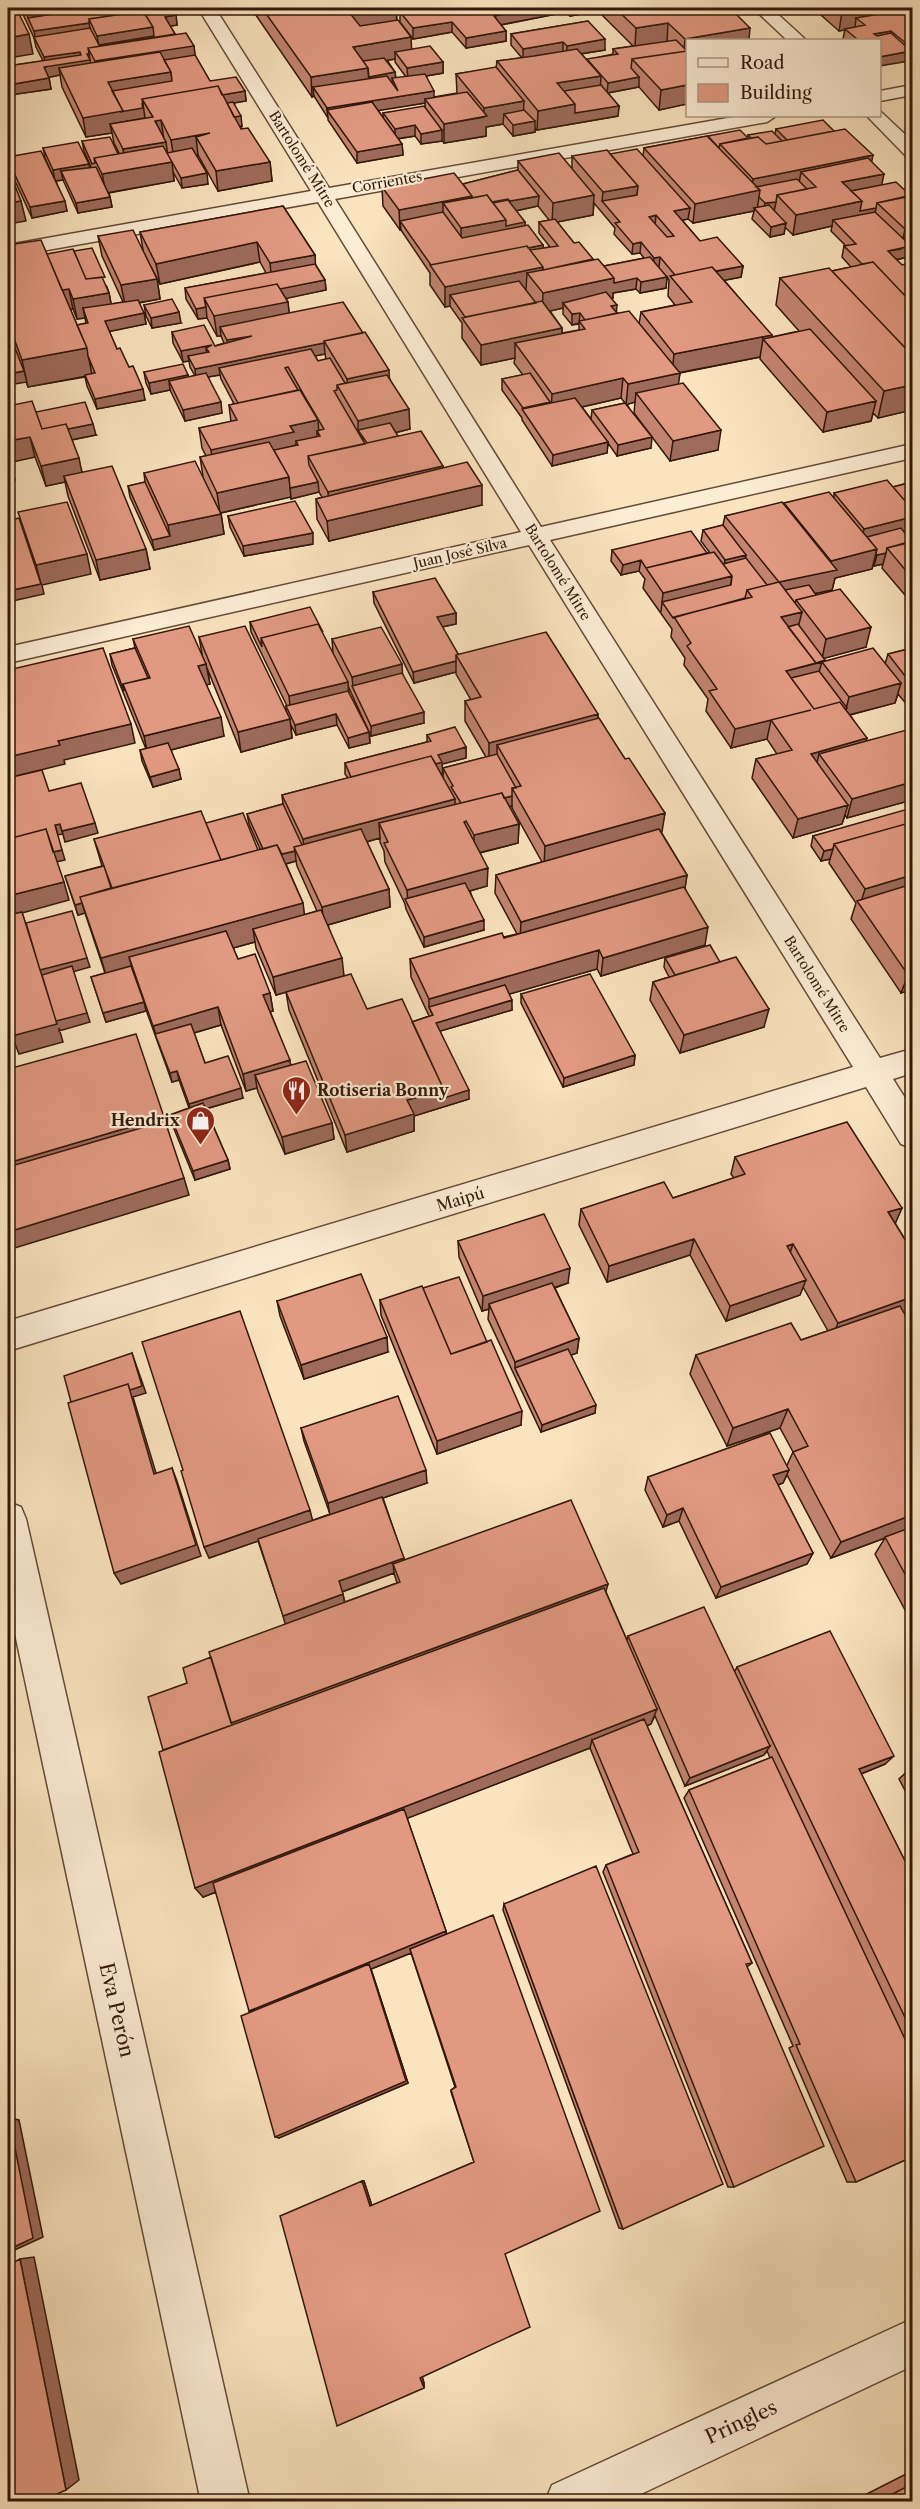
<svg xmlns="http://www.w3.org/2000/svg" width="920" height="2509" font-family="'Libre Caslon Text',serif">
<rect width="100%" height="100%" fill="#fae3bf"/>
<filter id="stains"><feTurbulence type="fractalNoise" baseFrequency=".00333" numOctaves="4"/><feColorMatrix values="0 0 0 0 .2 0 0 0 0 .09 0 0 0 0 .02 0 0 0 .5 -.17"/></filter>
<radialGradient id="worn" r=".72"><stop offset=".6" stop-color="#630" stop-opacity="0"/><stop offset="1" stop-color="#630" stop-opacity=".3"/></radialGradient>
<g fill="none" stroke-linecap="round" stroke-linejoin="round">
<defs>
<path id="minor" d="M 198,8 L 215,8 L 329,188 L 739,116 L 776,116 L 767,122 L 335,199 L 541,527 L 912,444 L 912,458 L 550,540 L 880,1058 L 912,1049 L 912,1073 L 893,1079 L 912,1109 L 912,1148 L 901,1144 L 866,1087 L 8,1351 L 8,1321 L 853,1067 L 529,545 L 8,663 L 8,647 L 521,532 L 318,202 L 8,257 L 8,245 L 311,191 Z
M 753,8 L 771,8 L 806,40 L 787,40 Z
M 912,85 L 912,95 L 880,101 L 880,91 Z
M 880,111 L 912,141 L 912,157 L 905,155 L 867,116 L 880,116 Z
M 8,1502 L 21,1507 L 26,1519 L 250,2502 L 201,2502 L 8,1601 Z
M 912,2319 L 912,2366 L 624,2502 L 545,2502 L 552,2485 Z"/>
</defs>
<use href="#minor" stroke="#654a37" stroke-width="3"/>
<use href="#minor" fill="#fcedd5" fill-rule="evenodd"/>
</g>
<path fill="#c28470" stroke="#33170a" stroke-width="1.5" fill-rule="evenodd" d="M 20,8 L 171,8 L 176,15 L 177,25 L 170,26 L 175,34 L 194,46 L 195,55 L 210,81 L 245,91 L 246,101 L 234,103 L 242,126 L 240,126 L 270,162 L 272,181 L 218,191 L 198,155 L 196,156 L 208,184 L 182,188 L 173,172 L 174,181 L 109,193 L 110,197 L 112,207 L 78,213 L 63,180 L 56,181 L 67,211 L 32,218 L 9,168 L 8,157 L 52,174 L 45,158 L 43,148 L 89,167 L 91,167 L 84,151 L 82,141 L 119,153 L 114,143 L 112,133 L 86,137 L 62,87 L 60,75 L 49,77 L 51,89 L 10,95 L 8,89 L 8,66 L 43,61 L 36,47 L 34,38 Z
M 251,8 L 396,8 L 397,21 L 412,49 L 443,62 L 443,73 L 426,76 L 434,97 L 457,93 L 456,74 L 496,68 L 497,61 L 522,58 L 511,45 L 511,34 L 588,21 L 605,50 L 581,54 L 587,60 L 613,54 L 613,49 L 633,46 L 598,11 L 570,16 L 563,8 L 716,8 L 687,40 L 687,104 L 659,110 L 639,87 L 608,93 L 619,106 L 618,116 L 537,130 L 535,128 L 535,132 L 513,136 L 503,124 L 486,127 L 486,136 L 444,143 L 442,141 L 421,144 L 415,136 L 398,139 L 402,144 L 403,155 L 357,163 L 328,120 L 328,118 L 314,96 L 312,97 ZM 395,59 L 395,62 L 406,77 L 396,78 L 395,72 L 387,60 ZM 425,103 L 425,108 L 383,113 L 383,118 L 378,110 Z
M 425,8 L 562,8 L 562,13 L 501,25 L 506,31 L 506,41 L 466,48 L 452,32 L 413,39 L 400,22 L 400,12 Z
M 813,8 L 896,8 L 895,11 L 912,18 L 912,54 L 910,55 L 909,61 L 879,40 L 845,40 L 843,39 L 845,29 L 839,31 Z
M 776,129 L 834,131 L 871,162 L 882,185 L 911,196 L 912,195 L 912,247 L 911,247 L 908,257 L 896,260 L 902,265 L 908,264 L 911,252 L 912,252 L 912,410 L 878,418 L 873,413 L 871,421 L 823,432 L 760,359 L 760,357 L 680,373 L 678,384 L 718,450 L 670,461 L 634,413 L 635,402 L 627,404 L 651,448 L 617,456 L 608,443 L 607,453 L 552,466 L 522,420 L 522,418 L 502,390 L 502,379 L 523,375 L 514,363 L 515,358 L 481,365 L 462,338 L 462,323 L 450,306 L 445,307 L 430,285 L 430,273 L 401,230 L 400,230 L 383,206 L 382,187 L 463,184 L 518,170 L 518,161 L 572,168 L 572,156 L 610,154 L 643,156 L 644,148 L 708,136 L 748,138 L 748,135 L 775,134 ZM 594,203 L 615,228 L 614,234 L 632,254 L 640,253 L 644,258 L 604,266 L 593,259 L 574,243 L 557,222 L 593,215 ZM 538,206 L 549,220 L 539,222 L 539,233 L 550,247 L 543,248 L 543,245 L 525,226 L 525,222 L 516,211 ZM 754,211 L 752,219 L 770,237 L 784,234 L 785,227 L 793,235 L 832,226 L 831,231 L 846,246 L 844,246 L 842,257 L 851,267 L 832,271 L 780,278 L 776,305 L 799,331 L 772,337 L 724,280 L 741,277 L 743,266 L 700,241 L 682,220 L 688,219 L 693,223 ZM 667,277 L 669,280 L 668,296 L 675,305 L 641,312 L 639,324 L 616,312 L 611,298 L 613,298 L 613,293 L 636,289 L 640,293 L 666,288 ZM 563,308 L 563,314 L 572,325 L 579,324 L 579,330 L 562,333 L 562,328 L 550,311 ZM 621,398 L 625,403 L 592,410 L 591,419 L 582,407 Z
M 283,206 L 315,255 L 315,264 L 325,280 L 326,290 L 286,298 L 288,302 L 289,313 L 389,377 L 410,429 L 395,433 L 398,436 L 443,468 L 482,505 L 329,541 L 317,519 L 316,499 L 322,497 L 319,492 L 291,499 L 290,497 L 221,513 L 224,534 L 154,550 L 130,497 L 128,486 L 145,482 L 144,473 L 203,477 L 200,457 L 206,456 L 202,448 L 199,428 L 231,422 L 229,405 L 234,404 L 221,379 L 220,375 L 208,377 L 222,413 L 185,421 L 170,390 L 151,394 L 146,383 L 144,372 L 188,375 L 188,377 L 195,376 L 190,367 L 189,361 L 183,362 L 173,343 L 172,332 L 215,346 L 224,343 L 221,336 L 217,336 L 207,318 L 198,319 L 186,299 L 185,288 L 266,273 L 260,262 L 160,284 L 151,267 L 157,279 L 160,299 L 139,303 L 144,313 L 146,324 L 109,331 L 117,349 L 129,367 L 145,400 L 97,409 L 87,386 L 85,377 L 28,387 L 8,332 L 8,245 L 47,254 L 74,251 L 107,287 L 109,293 L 111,304 L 123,302 L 102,256 L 98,236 L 143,250 L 140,232 ZM 70,309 L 73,309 L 77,319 L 85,318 L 86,323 L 77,325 ZM 325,354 L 326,359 L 318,361 L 315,356 Z
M 144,305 L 181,323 L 152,328 L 146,316 Z
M 8,406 L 36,412 L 96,435 L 72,440 L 82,472 L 146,549 L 150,569 L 100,580 L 68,496 L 65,482 L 46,486 L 35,457 L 9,462 L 15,480 L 8,482 Z
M 912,482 L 912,535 L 908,537 L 912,541 L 912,618 L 907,611 L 910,601 L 882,568 L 883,564 L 874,566 L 873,565 L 872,569 L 835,578 L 832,590 L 815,593 L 866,647 L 824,658 L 825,661 L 885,664 L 888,654 L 912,648 L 912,705 L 908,706 L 898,694 L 895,703 L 850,715 L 867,741 L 912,732 L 912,800 L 847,818 L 845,815 L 842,824 L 793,838 L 752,778 L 756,759 L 777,754 L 767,739 L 731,748 L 706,711 L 708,699 L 684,665 L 685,658 L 671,637 L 672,629 L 643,588 L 645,579 L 639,571 L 621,575 L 611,561 L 612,550 L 707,553 L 710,553 L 701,541 L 703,530 L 723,525 L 725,516 L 784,504 L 784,503 L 834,497 L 834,493 L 893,487 Z
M 228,516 L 313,544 L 244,556 L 230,527 Z
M 373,592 L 456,613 L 456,624 L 442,627 L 458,654 L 598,714 L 598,719 L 625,759 L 665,813 L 661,832 L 687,875 L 685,888 L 705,945 L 601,976 L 597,969 L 509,994 L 512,1010 L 440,1031 L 469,1099 L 414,1116 L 414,1131 L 347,1152 L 289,1010 L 286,992 L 276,995 L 256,948 L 255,942 L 233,948 L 238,959 L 270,993 L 273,1011 L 270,1011 L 291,1065 L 332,1123 L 334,1139 L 285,1154 L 258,1092 L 257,1088 L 246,1091 L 221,1025 L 194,1033 L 205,1063 L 243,1098 L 206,1109 L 228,1160 L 230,1169 L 195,1180 L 172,1124 L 170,1115 L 189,1108 L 179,1080 L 172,1082 L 145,1007 L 146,1011 L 106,1022 L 91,977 L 105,973 L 85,913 L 78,915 L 65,876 L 102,866 L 94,839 L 206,823 L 258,850 L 260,849 L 249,824 L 247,814 L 283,804 L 282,795 L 348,778 L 345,774 L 345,763 L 427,742 L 427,735 L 466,747 L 466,758 L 442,764 L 443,773 L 440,773 L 443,778 L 443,768 L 486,757 L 465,721 L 465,701 L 471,700 L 456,674 L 456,672 L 414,683 L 374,603 ZM 512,806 L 512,808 L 542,862 L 496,875 L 495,893 L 517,934 L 410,959 L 411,977 L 429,1016 L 412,1022 L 367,1009 L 344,976 L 328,925 L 390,907 L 389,889 L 367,842 L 380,838 L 380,842 L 384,851 L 385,862 L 405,904 L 406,909 L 424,947 L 484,930 L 470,891 L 487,886 L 480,853 L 518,843 L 519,824 L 509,807 ZM 296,861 L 297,866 L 317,911 L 304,915 L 303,903 L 286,864 Z
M 250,622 L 333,653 L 332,639 L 402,673 L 424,723 L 371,736 L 348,686 L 349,693 L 369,732 L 370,743 L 349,748 L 337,725 L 296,735 L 291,725 L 292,738 L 241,752 L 207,668 L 210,684 L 206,685 L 224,736 L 171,750 L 181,779 L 153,787 L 142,761 L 140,750 L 146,749 L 112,665 L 110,654 L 135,648 L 133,639 L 202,654 L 199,637 L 286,711 L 286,706 L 287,706 L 251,632 Z
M 912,815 L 912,990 L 901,993 L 851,919 L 856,903 L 829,863 L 830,859 L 821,861 L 811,846 L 813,836 Z
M 665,958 L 720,962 L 764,1027 L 680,1053 L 650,1000 L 653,982 L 669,977 L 664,967 Z
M 521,994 L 635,1055 L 634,1065 L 563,1087 L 521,1003 Z
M 735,1157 L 902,1208 L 895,1223 L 912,1251 L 912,1310 L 904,1313 L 912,1327 L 912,1623 L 875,1554 L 885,1538 L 831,1558 L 787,1475 L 783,1483 L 778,1485 L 813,1553 L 807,1564 L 716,1598 L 679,1521 L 663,1527 L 645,1490 L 648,1477 L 787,1465 L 793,1452 L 780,1428 L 727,1446 L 690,1374 L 696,1355 L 801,1340 L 828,1331 L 803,1287 L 800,1295 L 726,1321 L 690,1255 L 607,1282 L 579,1225 L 581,1209 L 673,1198 L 734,1178 L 731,1174 Z
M 458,1241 L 568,1283 L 555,1288 L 579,1338 L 577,1353 L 571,1355 L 595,1413 L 541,1432 L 488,1319 L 489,1309 L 482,1311 L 459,1257 Z
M 380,1300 L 521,1425 L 437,1454 L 381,1315 Z
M 277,1301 L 388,1352 L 304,1379 L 280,1316 Z
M 301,1428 L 427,1483 L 383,1498 L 404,1560 L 606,1592 L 627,1640 L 628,1636 L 735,1671 L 737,1667 L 885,1764 L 861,1774 L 909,1869 L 912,1867 L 912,2157 L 856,2182 L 847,2182 L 789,2048 L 793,2046 L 684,1798 L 689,1790 L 770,1758 L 767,1751 L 764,1755 L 685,1786 L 655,1716 L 651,1724 L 647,1726 L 752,1963 L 747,1967 L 734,2187 L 728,2187 L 603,1872 L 606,1865 L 633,1854 L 590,1748 L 407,1818 L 446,1931 L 505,2254 L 422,2376 L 424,2383 L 424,2388 L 362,2181 L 364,2181 L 372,2206 L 474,2162 L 451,2092 L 451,2090 L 455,2087 L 411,1953 L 371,1969 L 408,2083 L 279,2138 L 251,2012 L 216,1892 L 203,1897 L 163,1750 L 187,1683 L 211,1657 L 286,1624 L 258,1541 L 209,1558 L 330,1514 L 304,1441 ZM 394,1573 L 397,1583 L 345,1602 L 342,1592 Z
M 912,1767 L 912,1804 L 899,1779 Z
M 504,1904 L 623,2229 L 619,2228 L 503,1910 Z
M 912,2471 L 912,2502 L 851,2502 Z"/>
<path fill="#9e6b5b" stroke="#33170a" stroke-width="1.5" d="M 37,8 L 97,8 L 28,18 L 26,9 Z
M 379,8 L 396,8 L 397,24 L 350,31 L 349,12 Z
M 538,8 L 562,8 L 562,13 L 494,26 L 494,16 Z
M 570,8 L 598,8 L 598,11 L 570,16 Z
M 866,8 L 896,8 L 893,21 L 856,18 L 855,28 L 839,31 L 842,12 Z
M 176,15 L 177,25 L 166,27 L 165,17 Z
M 452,22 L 452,32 L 413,39 L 413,28 Z
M 89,23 L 91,33 L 36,41 L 34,31 Z
M 668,23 L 667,42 L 635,47 L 636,28 Z
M 153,27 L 194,46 L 196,65 L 99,80 L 95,61 L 100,52 L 97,36 Z
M 750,28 L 749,40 L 687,40 L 687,67 L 683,58 L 685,39 Z
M 506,31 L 506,41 L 466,48 L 466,38 Z
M 891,31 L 889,41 L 879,43 L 874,34 Z
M 29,34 L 33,54 L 8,58 L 8,38 Z
M 411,37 L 412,56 L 395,52 L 395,59 L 360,65 L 353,47 Z
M 605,39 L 605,50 L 566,56 L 567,46 Z
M 563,42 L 563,52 L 523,59 L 523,49 Z
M 912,44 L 912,54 L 910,55 L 909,61 L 879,66 L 879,57 L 906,52 L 908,45 Z
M 80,52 L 82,61 L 87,54 L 89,54 L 92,70 L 59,68 L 60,75 L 46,78 L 44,67 L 46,67 L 44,57 Z
M 443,62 L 443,73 L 408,79 L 407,68 Z
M 368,68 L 369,87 L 313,87 L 314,96 L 312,97 L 311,77 Z
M 171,72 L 174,92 L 114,101 L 108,82 Z
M 395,72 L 396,83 L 392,78 L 393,83 L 369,87 L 369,77 Z
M 601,76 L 600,95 L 565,101 L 557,83 Z
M 639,77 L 639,87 L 607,93 L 608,83 Z
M 49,78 L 51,89 L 10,95 L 8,85 Z
M 687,85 L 687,104 L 659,110 L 661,90 Z
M 245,91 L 246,101 L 168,114 L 167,104 Z
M 434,91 L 434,101 L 425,99 L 425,103 L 333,118 L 327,110 L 328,118 L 327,108 Z
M 524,101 L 523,121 L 504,114 L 503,124 L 486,127 L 486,136 L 444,143 L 444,124 L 484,117 L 484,108 Z
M 143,104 L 145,118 L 110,124 L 112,133 L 86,137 L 83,118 Z
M 575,104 L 619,106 L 618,116 L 537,130 L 538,111 Z
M 241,116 L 242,126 L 233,128 L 232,117 Z
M 161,120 L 164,139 L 155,121 Z
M 535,121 L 535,132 L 513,136 L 513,125 Z
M 415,125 L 415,136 L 395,139 L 395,129 Z
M 442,130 L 442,141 L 421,144 L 421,134 Z
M 210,133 L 196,137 L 198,155 L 174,159 L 171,140 Z
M 166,142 L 168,156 L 126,169 L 123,149 Z
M 402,144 L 403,155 L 357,163 L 357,152 Z
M 873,155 L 869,175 L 801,172 L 798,189 L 759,197 L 757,210 L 754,208 L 754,211 L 693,223 L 695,204 L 752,190 L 753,179 Z
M 172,162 L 174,181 L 106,193 L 102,174 Z
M 270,162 L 272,181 L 218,191 L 216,171 Z
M 89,164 L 91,175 L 61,171 L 63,180 L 55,181 L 53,170 Z
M 207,173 L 208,184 L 182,188 L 181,178 Z
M 884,174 L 880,193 L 849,200 L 842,182 Z
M 638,186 L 636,205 L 602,201 L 603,192 Z
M 594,195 L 593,215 L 552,223 L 553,203 Z
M 472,196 L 471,216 L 443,203 L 443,222 L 400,221 L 401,230 L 400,230 L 399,210 Z
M 539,196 L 538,206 L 510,212 L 510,201 Z
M 110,197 L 112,207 L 78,213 L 76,203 Z
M 21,201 L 26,221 L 8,224 L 8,203 Z
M 65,201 L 67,211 L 32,218 L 30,207 Z
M 862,201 L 876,208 L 874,219 L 833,220 L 832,226 L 793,235 L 796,215 Z
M 776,202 L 774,212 L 763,214 L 765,203 Z
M 690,208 L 688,219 L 673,222 L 674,211 Z
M 656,215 L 655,226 L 649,217 Z
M 506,220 L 525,222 L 525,233 L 461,248 L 461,228 Z
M 786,223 L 784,234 L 770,237 L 771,227 Z
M 912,228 L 912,247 L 911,247 L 908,257 L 885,262 L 888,251 L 901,249 L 905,229 Z
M 257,242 L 260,262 L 160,284 L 156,264 Z
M 641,242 L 640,253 L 632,254 L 633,244 Z
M 543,245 L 543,255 L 518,250 Z
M 315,255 L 316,275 L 272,283 L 270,263 Z
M 660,257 L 659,267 L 653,268 L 654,258 Z
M 743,266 L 741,277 L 681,289 L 679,279 Z
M 543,267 L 543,287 L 527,273 L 526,290 L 450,295 L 450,306 L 445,307 L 445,287 Z
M 667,277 L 666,288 L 640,293 L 641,282 Z
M 614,278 L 637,278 L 636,289 L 613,293 L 613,298 L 567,308 L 563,303 L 563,308 L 542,313 L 543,293 Z
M 157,279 L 160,299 L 125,305 L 121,285 Z
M 325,280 L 326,290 L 279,300 L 288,302 L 290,322 L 220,327 L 221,336 L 217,336 L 214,316 L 276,289 Z
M 69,289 L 73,309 L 65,310 L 61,290 Z
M 109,293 L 113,313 L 83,308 L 85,318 L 77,319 L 73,299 Z
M 617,305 L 616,316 L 611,306 Z
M 206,307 L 207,318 L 198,319 L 196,309 Z
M 179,312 L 181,323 L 152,328 L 151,318 Z
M 144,313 L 146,324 L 107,332 L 105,321 Z
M 580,313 L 579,323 L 572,325 L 572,314 Z
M 562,328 L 561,348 L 515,343 L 515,358 L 481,365 L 481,345 Z
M 772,335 L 770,347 L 763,339 L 760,357 L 672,374 L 674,354 Z
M 252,336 L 228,351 L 227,340 Z
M 324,343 L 325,354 L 223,374 L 219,368 L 220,375 L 196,379 L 195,369 Z
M 212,345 L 206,348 L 207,357 L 188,356 L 189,361 L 183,362 L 181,351 Z
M 87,348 L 92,375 L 28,387 L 22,360 Z
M 389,370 L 390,390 L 348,388 L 347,379 Z
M 24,371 L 27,382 L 8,385 L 8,374 Z
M 680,373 L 677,393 L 636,393 L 635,402 L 626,405 L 628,384 Z
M 188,375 L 189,386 L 169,381 L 170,390 L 151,394 L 149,383 Z
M 623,378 L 621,398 L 551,414 L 552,394 Z
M 912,385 L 912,410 L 878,418 L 884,391 Z
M 143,389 L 145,400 L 97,409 L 95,399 Z
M 876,401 L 871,421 L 823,432 L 827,412 Z
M 221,402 L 222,413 L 185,421 L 183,410 Z
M 550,402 L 549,412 L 523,410 L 523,408 Z
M 409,409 L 410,429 L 364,440 L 358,430 L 358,421 Z
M 318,420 L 319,435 L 317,431 L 317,441 L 296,441 L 296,445 L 214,470 L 211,450 L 290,426 Z
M 93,424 L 96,435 L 45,445 L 43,434 Z
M 721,430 L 718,450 L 670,461 L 673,441 Z
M 30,437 L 35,457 L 8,463 L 8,441 Z
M 652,437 L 651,448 L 617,456 L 618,445 Z
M 608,442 L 607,453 L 552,466 L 553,455 Z
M 79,458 L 83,478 L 64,476 L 65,482 L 46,486 L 41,466 Z
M 443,466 L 443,486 L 330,512 L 328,492 Z
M 8,470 L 12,470 L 15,480 L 8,482 Z
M 289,477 L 291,497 L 220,513 L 217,493 Z
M 318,482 L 319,492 L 291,499 L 290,488 Z
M 482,485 L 482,505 L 329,541 L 327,521 Z
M 221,514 L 224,534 L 154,550 L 152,540 L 170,536 L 168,525 Z
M 912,517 L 912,536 L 869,546 L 862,538 L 864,529 Z
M 313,533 L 313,544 L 244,556 L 243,546 Z
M 146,549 L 150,569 L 100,580 L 96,560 Z
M 877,549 L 872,569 L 835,578 L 832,590 L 784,600 L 779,582 L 829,571 L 831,561 Z
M 886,553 L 883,564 L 874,566 L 877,555 Z
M 87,554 L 91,574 L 42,585 L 44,594 L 8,602 L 8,591 L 41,584 L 36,565 Z
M 746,555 L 744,566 L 723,571 L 725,560 Z
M 641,560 L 639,571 L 621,575 L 623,565 Z
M 732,576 L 729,596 L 662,602 L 661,612 L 663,593 Z
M 802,612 L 797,632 L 786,635 L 781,617 Z
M 456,613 L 456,624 L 437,628 L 437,617 Z
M 871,627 L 866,647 L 822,659 L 826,639 Z
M 456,661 L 456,672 L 414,683 L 413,672 Z
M 822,662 L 819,672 L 790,688 L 786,671 Z
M 206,664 L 210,684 L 202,686 L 198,666 Z
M 402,664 L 403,684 L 353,687 L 352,677 Z
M 348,682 L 349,701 L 291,716 L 289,696 Z
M 901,683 L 895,703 L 845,716 L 846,709 L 849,697 Z
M 912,690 L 912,705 L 908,706 Z
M 811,710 L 771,720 L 767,739 L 731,748 L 735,729 Z
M 424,712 L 424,723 L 371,736 L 371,726 Z
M 336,714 L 337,725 L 296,735 L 295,725 Z
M 598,714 L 597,734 L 497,745 L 497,760 L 489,762 L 489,743 Z
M 221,717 L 224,736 L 148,756 L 144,736 Z
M 290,719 L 292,738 L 241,752 L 238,732 Z
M 131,724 L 135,743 L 64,760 L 65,764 L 8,778 L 8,757 L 58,741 Z
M 369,732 L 370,743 L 349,748 L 348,738 Z
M 867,738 L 862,758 L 819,754 L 815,771 L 811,754 Z
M 466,747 L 466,758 L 442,764 L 443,773 L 356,795 L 438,755 Z
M 179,769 L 181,779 L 153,787 L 150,777 Z
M 912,782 L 912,800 L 847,818 L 852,799 Z
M 512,796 L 512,806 L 464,819 L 464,809 Z
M 455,799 L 455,818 L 379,823 L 380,838 L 300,860 L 304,848 L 303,839 Z
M 848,805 L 842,824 L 793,838 L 798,819 Z
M 665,813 L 662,832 L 544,865 L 545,846 Z
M 95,823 L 98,833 L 65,842 L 62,831 Z
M 60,824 L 63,834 L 58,835 L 55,825 Z
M 519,824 L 518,843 L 474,854 L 474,835 Z
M 833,849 L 830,859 L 821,861 L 824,851 Z
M 62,850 L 65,860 L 56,862 L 53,852 Z
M 295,851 L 296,861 L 268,869 L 267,858 Z
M 488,868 L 487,886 L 410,908 L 408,904 L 407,890 Z
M 687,875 L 684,894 L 520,940 L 521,922 Z
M 912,875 L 912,892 L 860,905 L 865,889 Z
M 64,882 L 69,900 L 22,913 L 28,930 L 87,958 L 90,967 L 44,980 L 87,1013 L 90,1022 L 59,1031 L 59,1028 L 63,1042 L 19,1054 L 12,1036 L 9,916 L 8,912 L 8,896 Z
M 389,889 L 390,907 L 324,926 L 322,907 Z
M 82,903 L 85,913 L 78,915 L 75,905 Z
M 303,903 L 306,928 L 253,929 L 255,942 L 135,975 L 129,957 L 134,975 L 108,982 L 101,958 Z
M 484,920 L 484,930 L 424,947 L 424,937 Z
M 708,927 L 705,945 L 601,976 L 603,958 Z
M 599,950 L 597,969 L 433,1016 L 429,1007 L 429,999 Z
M 342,958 L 344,976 L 276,995 L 273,977 Z
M 912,974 L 912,990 L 901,993 L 908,975 Z
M 270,993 L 273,1011 L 266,1013 L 263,995 Z
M 512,1000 L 512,1010 L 437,1032 L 436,1023 Z
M 144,1002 L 146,1011 L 106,1022 L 103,1013 Z
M 218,1007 L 221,1025 L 159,1043 L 153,1026 Z
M 769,1009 L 764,1027 L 680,1053 L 684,1035 Z
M 635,1055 L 634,1065 L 563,1087 L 564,1078 Z
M 290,1060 L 292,1078 L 255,1075 L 257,1088 L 246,1091 L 243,1074 Z
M 177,1071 L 179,1080 L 172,1082 L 170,1073 Z
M 241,1088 L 243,1098 L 191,1113 L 189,1104 Z
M 444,1090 L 469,1090 L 469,1099 L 414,1116 L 414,1131 L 347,1152 L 345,1135 L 407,1100 Z
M 164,1117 L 169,1134 L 8,1182 L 8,1163 Z
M 332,1123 L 334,1139 L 285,1154 L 282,1137 Z
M 228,1160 L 230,1169 L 195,1180 L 193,1171 Z
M 184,1178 L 189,1195 L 8,1250 L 8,1232 Z
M 902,1208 L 895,1224 L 888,1212 Z
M 694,1239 L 690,1255 L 607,1282 L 609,1266 Z
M 793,1244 L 788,1259 L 787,1246 Z
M 570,1268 L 568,1283 L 491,1308 L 489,1304 L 489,1309 L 482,1311 L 483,1296 Z
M 806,1280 L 800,1295 L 726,1321 L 730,1306 Z
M 912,1297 L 912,1310 L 832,1338 L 838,1323 Z
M 387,1337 L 388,1352 L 304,1379 L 301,1365 Z
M 579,1338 L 577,1353 L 518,1375 L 515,1368 L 515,1362 Z
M 132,1353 L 146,1393 L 133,1397 L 160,1486 L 77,1416 Z
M 596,1405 L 595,1413 L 541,1432 L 542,1425 Z
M 788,1409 L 780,1428 L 727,1446 L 733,1428 Z
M 522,1411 L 521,1425 L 437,1454 L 437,1441 Z
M 172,1468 L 177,1481 L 201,1556 L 121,1584 L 114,1573 Z
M 426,1470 L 427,1483 L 330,1516 L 328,1503 Z
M 789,1470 L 783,1483 L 768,1488 L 773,1475 Z
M 683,1508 L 679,1521 L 663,1527 L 667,1515 Z
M 310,1510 L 313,1522 L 209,1558 L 204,1547 Z
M 912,1515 L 912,1528 L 831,1558 L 841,1542 Z
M 813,1553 L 807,1564 L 716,1598 L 721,1587 Z
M 404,1558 L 405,1569 L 393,1564 L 394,1573 L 341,1592 L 339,1581 Z
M 608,1584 L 605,1595 L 236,1733 L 231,1723 Z
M 343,1594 L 345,1605 L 286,1627 L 283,1616 Z
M 657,1709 L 651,1724 L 595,1746 L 592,1740 L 590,1748 L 203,1897 L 195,1888 Z
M 770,1746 L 764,1755 L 685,1786 L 690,1778 Z
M 894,1756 L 885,1764 L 851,1778 L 859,1769 Z
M 446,1931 L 447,1938 L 410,1949 L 411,1953 L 371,1969 L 408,2083 L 279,2138 L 275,2137 L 255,2016 L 249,2011 Z
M 9,2118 L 19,2120 L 43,2237 L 8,2253 Z
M 362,2181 L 364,2181 L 372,2206 L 370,2206 Z
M 34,2257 L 79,2480 L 66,2490 L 20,2259 Z
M 421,2373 L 424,2383 L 424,2388 L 420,2378 Z"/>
<path fill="#e19982" stroke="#33170a" stroke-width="1.5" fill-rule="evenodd" d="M 8,8 L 16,8 L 29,34 L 8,38 Z
M 92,8 L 171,8 L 176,15 L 165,17 L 175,34 L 88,48 L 89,54 L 87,54 L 90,60 L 44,67 L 49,78 L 8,85 L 8,66 L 81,55 L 80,52 L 44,57 L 34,37 L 90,28 L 99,45 L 154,36 L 153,27 L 143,11 L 89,19 L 89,23 L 34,31 L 28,18 Z
M 262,8 L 379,8 L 349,12 L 360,26 L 398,20 L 411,37 L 353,47 L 368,68 L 311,77 Z
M 425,8 L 538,8 L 494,16 L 506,31 L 466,38 L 452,22 L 413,28 L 400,12 Z
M 615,8 L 716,8 L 722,13 L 734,12 L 750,28 L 685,39 L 668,23 L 636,28 Z
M 838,8 L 866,8 L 842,12 Z
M 903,10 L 912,18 L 912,27 L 911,27 L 912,28 L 912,44 L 908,45 L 891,31 L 874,34 L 877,36 L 891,33 L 911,51 L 879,57 L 879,40 L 851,40 L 857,39 L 845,29 L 865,25 L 856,18 Z
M 143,11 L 153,27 L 97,36 L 89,19 Z
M 588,21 L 605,39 L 567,46 L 563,42 L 523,49 L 511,34 Z
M 186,33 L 194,46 L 95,61 L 88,48 Z
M 676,40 L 687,51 L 632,59 L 631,68 L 639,77 L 608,83 L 587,59 L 618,54 L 613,49 Z
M 430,46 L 443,62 L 407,68 L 395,52 Z
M 577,49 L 601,76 L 557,83 L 575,104 L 538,111 L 497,61 L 534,56 Z
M 687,51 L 687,85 L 661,90 L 632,59 Z
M 160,52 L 171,72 L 108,82 L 123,111 L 83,118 L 59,68 Z
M 195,55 L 210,81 L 236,77 L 245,91 L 222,95 L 218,86 L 142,99 L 143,104 L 142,104 L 143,108 L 120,112 L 123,111 L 112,91 L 172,81 L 171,72 L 164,60 Z
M 384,58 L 395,72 L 369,77 L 368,68 L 363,61 Z
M 496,67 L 524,101 L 484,108 L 456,74 Z
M 425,74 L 434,91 L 327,108 L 313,87 L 387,76 L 398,91 L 392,78 Z
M 601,85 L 619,106 L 575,113 L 575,104 L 564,91 Z
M 218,86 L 241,129 L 248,128 L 270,162 L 216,171 L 196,137 L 210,133 L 171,140 L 161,120 L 155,121 L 166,142 L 123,149 L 110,124 L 153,117 L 142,99 Z
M 467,92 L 487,116 L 444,124 L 425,99 Z
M 233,102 L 241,116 L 234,117 L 227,103 Z
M 372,102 L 402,144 L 357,152 L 327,110 Z
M 424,106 L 442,130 L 421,134 L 415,125 L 395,129 L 383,113 Z
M 524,110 L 535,121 L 513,125 L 504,114 Z
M 823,120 L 834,131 L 787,140 L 776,129 Z
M 845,129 L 873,155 L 753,179 L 720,144 L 758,137 L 766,144 Z
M 740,130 L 748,138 L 720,144 L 719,148 L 708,136 Z
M 772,131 L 782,141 L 766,144 L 758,137 L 751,138 L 748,135 Z
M 707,136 L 760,190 L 695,204 L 644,148 Z
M 110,137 L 118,154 L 94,158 L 95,163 L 92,164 L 82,141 Z
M 78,142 L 89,164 L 53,170 L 43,148 Z
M 163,146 L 172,162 L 102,174 L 94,158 Z
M 192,148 L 207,173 L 181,178 L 167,153 Z
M 637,149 L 690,208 L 674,211 L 700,241 L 717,237 L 743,266 L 716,271 L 712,267 L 675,275 L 660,257 L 654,258 L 641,242 L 633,244 L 615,223 L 620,222 L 602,201 L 637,195 L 638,186 L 610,154 ZM 656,215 L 674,236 L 667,237 L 649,217 Z
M 607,150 L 638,186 L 603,192 L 572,156 Z
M 41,151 L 65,201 L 30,207 L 8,160 L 8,157 Z
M 559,153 L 594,195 L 553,203 L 518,161 Z
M 868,158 L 884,174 L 842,182 L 862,201 L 796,215 L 777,195 L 816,187 L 801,172 Z
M 96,167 L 110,197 L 76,203 L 61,171 Z
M 8,168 L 21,201 L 8,203 Z
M 518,170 L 539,196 L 510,201 L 508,199 L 492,202 L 487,195 L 472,198 L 472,196 L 463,184 Z
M 454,173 L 472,196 L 399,210 L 382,187 Z
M 797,179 L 807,189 L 777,195 L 776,202 L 765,203 L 759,197 L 760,190 L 756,187 Z
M 896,182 L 911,196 L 877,203 L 876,208 L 860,211 L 862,201 L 851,191 Z
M 487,195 L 506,220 L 461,228 L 443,203 Z
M 912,195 L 912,228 L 905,229 L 877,203 Z
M 508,200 L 525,222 L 506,226 L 506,220 L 493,203 Z
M 769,205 L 786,223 L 771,227 L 754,208 Z
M 283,206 L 315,255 L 270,263 L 257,242 L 156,264 L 140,232 Z
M 443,212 L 462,238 L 528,225 L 543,245 L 528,248 L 527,246 L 431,265 L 400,221 Z
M 875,212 L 911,246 L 888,251 L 902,265 L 910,263 L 912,265 L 912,303 L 873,262 L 862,264 L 844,246 L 856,244 L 833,220 Z
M 555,219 L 574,243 L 579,242 L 593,259 L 543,270 L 543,267 L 530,250 L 558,246 L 539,222 Z
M 133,230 L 157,279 L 121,285 L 98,236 Z
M 41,240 L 87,348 L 22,360 L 8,322 L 8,245 Z
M 527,246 L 543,267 L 445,287 L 430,265 Z
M 92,248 L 105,277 L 86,279 L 74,251 Z
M 73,249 L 86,279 L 102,277 L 109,293 L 73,299 L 69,289 L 62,290 L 47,254 Z
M 650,257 L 667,277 L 641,282 L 637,278 L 614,283 L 614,278 L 604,266 Z
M 598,259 L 614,278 L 543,293 L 527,273 Z
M 873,262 L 912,303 L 912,355 L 832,271 Z
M 315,264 L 325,280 L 280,289 L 277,284 L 204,298 L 206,307 L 196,309 L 185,288 Z
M 712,267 L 772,335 L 674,354 L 641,312 L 692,302 L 670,276 Z
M 829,268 L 912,355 L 912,385 L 884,391 L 780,278 Z
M 519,281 L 536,303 L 465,317 L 450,295 Z
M 277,284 L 288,302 L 214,316 L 204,298 Z
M 606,292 L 617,305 L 611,306 L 617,313 L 585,320 L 580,313 L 572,314 L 563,303 Z
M 172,299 L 179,312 L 151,318 L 144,305 Z
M 138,300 L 144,313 L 105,321 L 117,349 L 120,348 L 129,367 L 133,366 L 143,389 L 95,399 L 85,375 L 95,373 L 88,356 L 87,348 L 77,325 L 88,323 L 83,308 Z
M 542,301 L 562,328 L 481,345 L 462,318 Z
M 343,302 L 363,333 L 324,341 L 324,343 L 195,369 L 188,356 L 209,352 L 206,348 L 212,345 L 181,351 L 172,332 L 204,325 L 215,346 L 252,336 L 227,340 L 220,327 Z
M 629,311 L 680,373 L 628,384 L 623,378 L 552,394 L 515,343 L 585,329 L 579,321 Z
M 810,329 L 876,401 L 827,412 L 763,339 Z
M 365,332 L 389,370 L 347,379 L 324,341 Z
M 13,343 L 24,371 L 8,374 L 8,344 Z
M 311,349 L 318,361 L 330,358 L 345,383 L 337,385 L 337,390 L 334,391 L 365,444 L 308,456 L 309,465 L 318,482 L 290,488 L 289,477 L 274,450 L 298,445 L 296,441 L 320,436 L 317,431 L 324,429 L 305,397 L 288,367 L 285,368 L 298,390 L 238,403 L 219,368 Z
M 183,364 L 188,375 L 149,383 L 144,372 Z
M 206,373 L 221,402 L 183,410 L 169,381 Z
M 530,373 L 550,402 L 523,408 L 502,379 Z
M 387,375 L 409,409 L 358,421 L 337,385 Z
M 683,383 L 721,430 L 673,441 L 636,393 Z
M 300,390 L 318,420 L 290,426 L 294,432 L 211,450 L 199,428 L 237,420 L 229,405 Z
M 575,398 L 608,442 L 553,455 L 522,409 Z
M 32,401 L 42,429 L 66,424 L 79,458 L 41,466 L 30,437 L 8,441 L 8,406 Z
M 85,402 L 93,424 L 68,429 L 66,424 L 42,429 L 36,412 Z
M 625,403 L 652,437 L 618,445 L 592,410 Z
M 390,423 L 398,436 L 367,443 L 358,430 Z
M 421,431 L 443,466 L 328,492 L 308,456 Z
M 269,442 L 289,477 L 217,493 L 200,457 Z
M 8,457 L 12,470 L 8,470 Z
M 195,461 L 221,514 L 168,525 L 144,473 Z
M 467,462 L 482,485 L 327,521 L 316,499 Z
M 112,466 L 146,549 L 96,560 L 64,476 Z
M 887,480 L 912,509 L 912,517 L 864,529 L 834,493 Z
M 145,482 L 170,536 L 152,540 L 128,486 Z
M 912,482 L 912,509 L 893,487 Z
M 829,492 L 877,549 L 831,561 L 784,503 Z
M 295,501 L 313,533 L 243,546 L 228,516 Z
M 67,502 L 87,554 L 36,565 L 18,512 Z
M 782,502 L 837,570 L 779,582 L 802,612 L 781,617 L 816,663 L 786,671 L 814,709 L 840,702 L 867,738 L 811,754 L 848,805 L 798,819 L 756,759 L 792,750 L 771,720 L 811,710 L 735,729 L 709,691 L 717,689 L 687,646 L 691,643 L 674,617 L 752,597 L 747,590 L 779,582 L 725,516 Z
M 19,518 L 41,584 L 8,591 L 8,521 Z
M 723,525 L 746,555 L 725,560 L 703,530 Z
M 901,528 L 912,542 L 887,548 L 886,553 L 877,555 L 876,554 L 877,549 L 867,537 Z
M 691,531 L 707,553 L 646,568 L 641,560 L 623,565 L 612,550 Z
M 912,541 L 912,578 L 887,548 Z
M 714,552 L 732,576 L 663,593 L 646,568 Z
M 746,558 L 767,585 L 747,590 L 745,598 L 673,618 L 662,602 L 731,585 L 732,576 L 723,564 Z
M 435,578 L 456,613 L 437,617 L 458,654 L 456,655 L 456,661 L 413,672 L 373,592 Z
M 809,585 L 816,595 L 796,600 L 795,603 L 785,590 Z
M 840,589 L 871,627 L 826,639 L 796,600 Z
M 310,607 L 323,632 L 318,624 L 261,638 L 262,647 L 250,622 Z
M 318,624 L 348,682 L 289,696 L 261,638 Z
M 798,624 L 825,660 L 816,663 L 788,627 Z
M 189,626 L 206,664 L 198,666 L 221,717 L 144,736 L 123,684 L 150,678 L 133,639 Z
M 245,626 L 290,719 L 238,732 L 199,637 Z
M 381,627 L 402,664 L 352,677 L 332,639 Z
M 546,632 L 598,714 L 489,743 L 465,701 L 481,697 L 456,655 Z
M 103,648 L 131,724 L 58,741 L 60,745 L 8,757 L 8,670 Z
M 135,648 L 148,678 L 123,684 L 124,691 L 110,654 Z
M 873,648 L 901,683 L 849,697 L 822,662 Z
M 912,648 L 912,685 L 888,654 Z
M 819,671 L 847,708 L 845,709 L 840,702 L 814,709 L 791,678 Z
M 402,673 L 424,712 L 371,726 L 352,686 Z
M 348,691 L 369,732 L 348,738 L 336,714 L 295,725 L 286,706 Z
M 599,718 L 625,759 L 629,758 L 665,813 L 545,846 L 512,788 L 521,786 L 497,745 Z
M 455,727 L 466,747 L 438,755 L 442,762 L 436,764 L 431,756 L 351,777 L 345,763 L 431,741 L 427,735 Z
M 910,729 L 912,732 L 912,782 L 852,799 L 819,754 Z
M 168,743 L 179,769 L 150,777 L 140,750 Z
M 497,754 L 516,788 L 512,788 L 512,796 L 504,798 L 502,793 L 461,803 L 451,787 L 453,786 L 443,768 Z
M 431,756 L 455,799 L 303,839 L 282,795 Z
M 42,770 L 49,791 L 81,783 L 95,823 L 62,831 L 60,824 L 55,825 L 62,850 L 53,852 L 46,829 L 8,839 L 8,797 L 12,796 L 8,778 Z
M 502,793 L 519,824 L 474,835 L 466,821 L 464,822 L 488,868 L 407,890 L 384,843 L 388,842 L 379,823 Z
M 283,804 L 302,845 L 294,847 L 295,851 L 282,854 L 277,845 L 263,849 L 247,814 Z
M 908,809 L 912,815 L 912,825 L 909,823 L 834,844 L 833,849 L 824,851 L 813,836 Z
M 201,811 L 221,860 L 112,888 L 94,839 Z
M 243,813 L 258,850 L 221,860 L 206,823 Z
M 909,823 L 912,827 L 912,875 L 865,889 L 834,844 Z
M 46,829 L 64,882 L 8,896 L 8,839 Z
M 361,829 L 389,889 L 322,907 L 294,847 Z
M 659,829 L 687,875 L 521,922 L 496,875 Z
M 277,845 L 303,903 L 101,958 L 80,897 Z
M 104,866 L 111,888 L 80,897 L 82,903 L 75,905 L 65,876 Z
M 465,883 L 484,920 L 424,937 L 405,899 Z
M 912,884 L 912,974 L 908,975 L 857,901 Z
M 684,887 L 708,927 L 603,958 L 599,950 L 429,999 L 410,959 L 502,933 L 504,938 Z
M 321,910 L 342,958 L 273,977 L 253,929 Z
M 72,911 L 87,958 L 40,970 L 26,923 Z
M 22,912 L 57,1024 L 12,1036 L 8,1021 L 8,915 Z
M 226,931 L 238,959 L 255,954 L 270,993 L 263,995 L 290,1060 L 243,1074 L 218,1007 L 153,1026 L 129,957 Z
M 710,945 L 720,962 L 675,975 L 665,958 Z
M 736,957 L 769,1009 L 684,1035 L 653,982 Z
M 72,966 L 87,1013 L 56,1021 L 42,975 Z
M 131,966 L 144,1002 L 103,1013 L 91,977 Z
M 351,974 L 367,1009 L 402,999 L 444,1090 L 407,1100 L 414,1114 L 345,1135 L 286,992 Z
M 590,974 L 635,1055 L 564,1078 L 521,994 Z
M 505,985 L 512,1000 L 436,1023 L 469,1090 L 444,1098 L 444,1090 L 412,1022 L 433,1015 L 429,1007 Z
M 191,1024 L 205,1063 L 228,1056 L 241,1088 L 189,1104 L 177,1071 L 170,1073 L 155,1034 Z
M 136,1034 L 164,1117 L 8,1163 L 8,1069 Z
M 306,1061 L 332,1123 L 282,1137 L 255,1075 Z
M 203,1103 L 228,1160 L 193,1171 L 170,1115 Z
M 165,1121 L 184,1178 L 8,1232 L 8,1167 Z
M 847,1122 L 902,1208 L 888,1212 L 912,1251 L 912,1297 L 838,1323 L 793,1244 L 787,1246 L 806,1280 L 730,1306 L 694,1239 L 609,1266 L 581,1209 L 664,1182 L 673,1198 L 745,1174 L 735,1157 Z
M 544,1214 L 570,1268 L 483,1296 L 458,1241 Z
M 361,1274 L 387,1337 L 301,1365 L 277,1301 Z
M 459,1277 L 487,1342 L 451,1354 L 423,1288 Z
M 552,1283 L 579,1338 L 515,1362 L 489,1304 Z
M 422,1286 L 451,1354 L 491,1340 L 522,1411 L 437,1441 L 380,1300 Z
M 900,1306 L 912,1327 L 912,1515 L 841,1542 L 793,1452 L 808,1446 L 788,1409 L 733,1428 L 696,1355 L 791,1323 L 801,1340 Z
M 240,1311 L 310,1510 L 204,1547 L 181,1471 L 183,1470 L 142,1342 Z
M 568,1349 L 596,1405 L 542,1425 L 515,1368 Z
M 132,1353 L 142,1386 L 130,1390 L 128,1384 L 71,1402 L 64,1376 Z
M 128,1384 L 154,1474 L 172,1468 L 196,1545 L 114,1573 L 68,1403 Z
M 398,1396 L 426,1470 L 328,1503 L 301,1428 Z
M 770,1433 L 789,1470 L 773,1475 L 813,1553 L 721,1587 L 683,1508 L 667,1515 L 648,1477 Z
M 382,1497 L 404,1558 L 339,1581 L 343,1594 L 283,1616 L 258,1539 Z
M 571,1500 L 608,1584 L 231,1723 L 209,1652 L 400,1582 L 393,1564 Z
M 912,1527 L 912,1587 L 885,1537 Z
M 604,1588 L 657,1709 L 195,1888 L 159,1752 Z
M 704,1607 L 770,1746 L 690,1778 L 628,1636 Z
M 830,1631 L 894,1756 L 859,1769 L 909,1869 L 912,1867 L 912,2032 L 737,1667 Z
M 211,1657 L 232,1725 L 163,1750 L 148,1697 L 187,1683 L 183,1668 Z
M 644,1719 L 752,1963 L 746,1964 L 824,2146 L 734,2187 L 606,1865 L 639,1852 L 592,1740 Z
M 772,1757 L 912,2054 L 912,2157 L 856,2182 L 796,2045 L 800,2044 L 689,1790 Z
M 404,1809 L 446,1931 L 249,2011 L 213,1883 Z
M 596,1866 L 723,2184 L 623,2229 L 504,1904 Z
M 493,1915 L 600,2211 L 505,2254 L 530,2327 L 420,2378 L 424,2388 L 337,2426 L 280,2216 L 362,2181 L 370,2206 L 474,2162 L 451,2090 L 456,2087 L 410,1949 Z
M 369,1964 L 406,2081 L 275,2137 L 241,2016 Z
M 9,2118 L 33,2238 L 8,2250 L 8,2119 Z
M 20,2259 L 66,2490 L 39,2502 L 8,2502 L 8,2265 Z
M 912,2484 L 912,2502 L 877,2502 Z"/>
<defs>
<symbol id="restaurant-pin" viewBox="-11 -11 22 30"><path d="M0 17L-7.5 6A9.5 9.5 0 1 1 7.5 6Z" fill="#8f2418" stroke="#fcedd5"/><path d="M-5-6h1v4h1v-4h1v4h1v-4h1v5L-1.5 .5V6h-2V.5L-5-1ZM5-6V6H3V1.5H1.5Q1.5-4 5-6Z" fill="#fff"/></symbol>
<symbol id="shop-pin" viewBox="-11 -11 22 30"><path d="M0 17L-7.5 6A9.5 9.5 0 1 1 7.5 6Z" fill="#8f2418" stroke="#fcedd5"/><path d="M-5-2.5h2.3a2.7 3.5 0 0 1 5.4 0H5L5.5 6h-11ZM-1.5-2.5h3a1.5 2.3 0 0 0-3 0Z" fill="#fff"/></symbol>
</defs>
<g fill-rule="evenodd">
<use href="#restaurant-pin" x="280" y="1074" width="33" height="45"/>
<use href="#shop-pin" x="184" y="1104" width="33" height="45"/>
</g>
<g text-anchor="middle" stroke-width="4.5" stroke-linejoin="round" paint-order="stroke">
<g font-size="14" fill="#33170a" stroke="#fcedd5">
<text transform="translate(302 159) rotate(58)" y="5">Bartolomé Mitre</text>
<text transform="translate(387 182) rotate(-10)" y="5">Corrientes</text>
<text transform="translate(460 553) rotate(-13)" y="5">Juan José Silva</text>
<text transform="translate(558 572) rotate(58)" y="5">Bartolomé Mitre</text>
<text transform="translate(817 984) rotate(58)" y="5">Bartolomé Mitre</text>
</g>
<g font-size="16" font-weight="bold" fill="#33170a" stroke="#fcedd5" text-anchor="start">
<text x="317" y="1096">Rotiseria Bonny</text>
<text x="180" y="1126" text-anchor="end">Hendrix</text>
</g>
<g font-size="16" fill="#33170a" stroke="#fcedd5">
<text transform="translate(460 1199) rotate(-17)" y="6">Maipú</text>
</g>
<g font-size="20" fill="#33170a" stroke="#fcedd5">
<text transform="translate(117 2010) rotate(77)" y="7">Eva Perón</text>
<text transform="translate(741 2422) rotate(-25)" y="7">Pringles</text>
</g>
</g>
<rect width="920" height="2509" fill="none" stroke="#fae3bf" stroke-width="30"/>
<rect x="9" y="9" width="902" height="2491" fill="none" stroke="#33170a" stroke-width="3"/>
<rect x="15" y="15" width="890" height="2479" fill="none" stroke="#33170a" stroke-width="1.5"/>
<rect x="686" y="39" width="195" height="78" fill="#fcedd5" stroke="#ac9784" stroke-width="1.5"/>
<rect x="698" y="58" width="30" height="9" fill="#fcedd5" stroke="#ac9784" stroke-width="1.5"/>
<text x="740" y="69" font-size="18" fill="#33170a">Road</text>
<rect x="698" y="84" width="30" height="18" fill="#e19982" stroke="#ac9784" stroke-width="1.5"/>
<text x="740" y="99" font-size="18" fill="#33170a">Building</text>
<rect width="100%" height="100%" filter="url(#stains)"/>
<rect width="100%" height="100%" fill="url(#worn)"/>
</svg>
